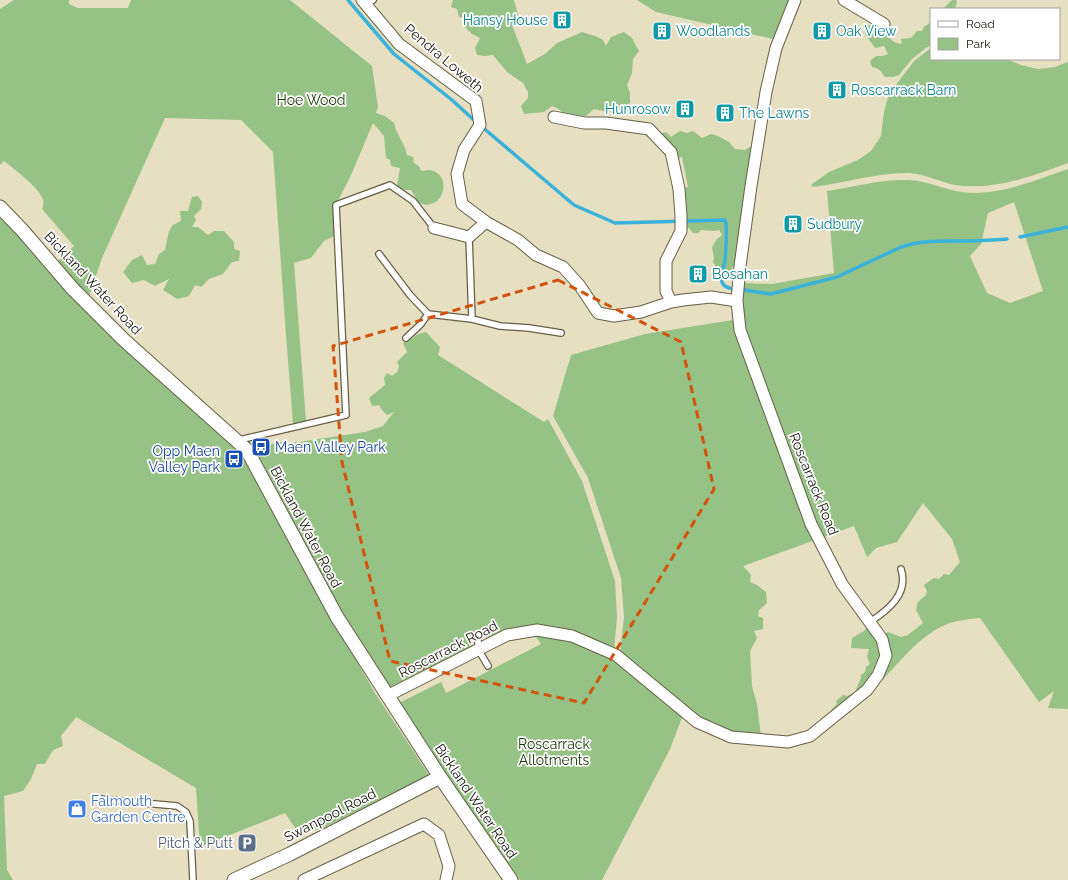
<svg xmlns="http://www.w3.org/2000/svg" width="1068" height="880" font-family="Raleway,sans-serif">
<rect width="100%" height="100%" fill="#e6dfc2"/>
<path fill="#96c285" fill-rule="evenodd" d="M 14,0 L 69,0 L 69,4 L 78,8 L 128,8 L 131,0 L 290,0 L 372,66 L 378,107 L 376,113 L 385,116 L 394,123 C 396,134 406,145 407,155 L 413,157 L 414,163 L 419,166 L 421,171 C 425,171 430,169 433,171 C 446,175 446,192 438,200 C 436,203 430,204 427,205 L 419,203 L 411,190 L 405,190 L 397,186 L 400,168 L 391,166 L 390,160 L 386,158 L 384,136 L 373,123 L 351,175 L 336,205 L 338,234 L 324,241 L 311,258 L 294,263 L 306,421 L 293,424 L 286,335 L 273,152 L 241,120 L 165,118 L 102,258 L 88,299 L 55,264 L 74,246 L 42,209 C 43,206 44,202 43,200 C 41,189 13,168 4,161 L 0,165 L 0,9 Z
M 453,0 L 514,0 L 520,22 L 512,25 L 527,64 L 545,54 L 557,43 L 582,32 L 595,36 L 603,40 L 606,46 L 611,37 L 624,32 L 632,38 L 639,51 L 633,59 L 632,73 L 627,85 L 630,93 L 630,103 C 616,113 610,113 594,109 L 586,116 L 565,116 L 559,109 L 552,106 L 544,112 L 524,114 L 521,106 L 528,98 L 528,92 L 523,83 L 507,72 L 493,55 L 485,56 L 477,55 L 475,48 L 480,38 L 472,34 L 463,25 L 464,18 L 459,17 L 457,9 L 451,7 Z
M 637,0 L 789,0 L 773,39 L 656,12 Z
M 952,0 L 956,0 L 957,2 L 955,9 L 943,9 Z
M 931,22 L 931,45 L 926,48 L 912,59 L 899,75 L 893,77 L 885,77 C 881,71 879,68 872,67 L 870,61 L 876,56 L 883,56 L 888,54 L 884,46 L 875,48 L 865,34 L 869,25 C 873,26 878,27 881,29 C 888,35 892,44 902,44 L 901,39 L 911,38 L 917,31 L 922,31 L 924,27 Z
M 931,48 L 931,59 L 1006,59 L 1021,65 L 1038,69 L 1055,67 L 1068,62 L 1068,163 C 1033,176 992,191 955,185 C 940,182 925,174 910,173 C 878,172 845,183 813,187 L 811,185 L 829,172 L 858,160 L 871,151 L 881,136 L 884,112 L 889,94 L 914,61 Z
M 680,131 L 687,133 L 693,131 L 702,138 L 711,134 L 718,136 L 729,142 L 735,149 L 745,150 L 756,143 L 736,265 L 733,266 L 731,271 C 724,272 720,272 714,267 L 715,265 L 713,262 L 714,258 L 712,247 L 717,239 L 722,235 L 719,230 L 715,231 L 701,230 L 698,233 L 693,233 L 689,228 L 686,229 L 680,188 L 688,187 L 682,157 L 679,158 L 674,155 L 659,134 L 666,132 L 671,137 Z
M 1068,169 L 1068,709 L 1048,708 L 1054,691 L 1039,702 L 980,618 C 969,619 958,620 947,624 C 921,635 905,656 886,676 C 881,682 874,687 868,693 L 881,676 L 883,635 L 888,632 L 901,637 L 908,635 L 923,623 L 916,610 L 918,602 L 926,595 L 927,591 L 924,585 L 934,578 L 939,579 L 944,574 L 949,575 L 960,562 L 952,539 L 923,503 L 897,542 L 876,548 L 867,557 L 854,526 L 821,538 L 748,340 C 742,318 740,306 743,283 L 772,284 L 834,273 L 827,191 C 854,187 880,179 908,180 C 932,181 952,194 977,193 C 1008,192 1039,179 1068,169 ZM 1014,202 L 1043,291 L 1010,303 L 987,293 L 970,256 L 981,244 L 988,213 Z
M 198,196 L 202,202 L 201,209 L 194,216 L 196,220 L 192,227 L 198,227 L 208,235 L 214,231 L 224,231 L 234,242 L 234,249 L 240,251 L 239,261 L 232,262 L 223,274 L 209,279 L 201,287 L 195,285 L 189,296 L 177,299 L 163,290 L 169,279 L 155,286 L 144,280 L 132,283 L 123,272 L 132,260 L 142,255 L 147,265 L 155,264 L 159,254 L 165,250 L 169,231 L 173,225 L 181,221 L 180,211 L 188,211 L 192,197 Z
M 0,207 L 72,288 L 247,450 L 264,493 L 281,527 L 315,589 L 375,693 L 429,775 L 325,827 L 300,835 L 285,813 L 200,847 L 196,788 L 76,717 L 61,736 L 63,746 L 53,750 L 45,764 L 37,764 L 31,779 L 23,791 L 4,796 L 7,870 L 13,880 L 0,880 Z
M 733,320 L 735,332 L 807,528 L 815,540 L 743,566 L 751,575 L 750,582 L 757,585 L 766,592 L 767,603 L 759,610 L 758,616 L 763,618 L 763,629 L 754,631 L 757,638 L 750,651 L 752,686 L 757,704 L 761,736 L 731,734 L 700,718 L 620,652 L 624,617 L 621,578 L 588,478 L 553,416 L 571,355 L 645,334 Z
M 426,332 L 440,347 L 438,355 L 544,422 L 548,419 L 582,481 L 615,581 L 617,617 L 614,651 L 538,627 L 499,632 L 488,638 L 471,634 L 473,649 L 388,692 L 339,615 L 248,450 L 280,442 L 292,443 L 365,432 L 383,426 L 394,412 L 387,415 L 382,410 L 379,405 L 372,406 L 369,398 L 385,385 L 384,378 L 387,373 L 392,376 L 398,371 L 399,366 L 397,362 L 407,352 L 403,343 C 414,340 413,334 426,332 Z
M 869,625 C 876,634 883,643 883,655 C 884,672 847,702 834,713 L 831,710 L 837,704 L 836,701 L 843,695 L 847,696 L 855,692 L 861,678 L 861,675 L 865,672 L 866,667 L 870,664 L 867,657 L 869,649 L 851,648 L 852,638 L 864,631 Z
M 534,634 L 570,640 L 615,659 L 683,715 L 670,749 L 602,880 L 520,880 L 397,704 L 441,682 L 446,693 L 541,644 Z"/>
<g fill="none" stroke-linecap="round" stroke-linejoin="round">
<path stroke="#3bb2da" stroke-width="3.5" d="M 348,0 L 394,54 L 452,100 L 476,122
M 481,126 L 574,205 L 615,223 L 725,220 L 726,223 C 727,236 726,248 725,261 C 724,269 719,273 722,282 C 724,287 727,287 732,289
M 1020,237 L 1068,227
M 744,290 L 771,294 L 837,277 L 901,247 C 923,240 944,241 966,241 C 980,241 993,240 1007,239"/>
<defs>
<path id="service" d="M 366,4 L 373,0
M 469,237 L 472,319 L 500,326 L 529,328 L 561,333
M 379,254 L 410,295 L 428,314 L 472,319
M 406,338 L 421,324 L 428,314
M 239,440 L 346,415 L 336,205 L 390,185 L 413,201 L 434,228
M 870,622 C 888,610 909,594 901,569
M 478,636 L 478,649 L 488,666
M 100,799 L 177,806 L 186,812 L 190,821 L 193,880"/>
<path id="minor" d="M 362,0 L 399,44 L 476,101 L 480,125 L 464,150 L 457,174 L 462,204 L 486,222 L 518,240 L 536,255 L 563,267 L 580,286 L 598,313 L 614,316 L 641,312 L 671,302
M 844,0 L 884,24
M 554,117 L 584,123 L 606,123 L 649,129 L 671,152 L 679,189 L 681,216 L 681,231 L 666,261 L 666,291 L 671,302 L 683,300 L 711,297 L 737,301
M 434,228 L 469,237 L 486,222
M 387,696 L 507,635 L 537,630 L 572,636 L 616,655 L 697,722 L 731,737 L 788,742 L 810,736 L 867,690 L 878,675 L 886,656 L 882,639 L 842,584 L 811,524 L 740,330 L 737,301 L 740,266 L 751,186 L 766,92 L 776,48 L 795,0
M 304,880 L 424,824 L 439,835 L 449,866 L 446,880"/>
<path id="tertiary" d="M 0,207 L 23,231 L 72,288 L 124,340 L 247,450 L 337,617 L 440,777 L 511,880
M 234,880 L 290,854 L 440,777"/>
</defs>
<use href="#service" stroke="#655f46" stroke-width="8"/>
<use href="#minor" stroke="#655f46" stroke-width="13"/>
<use href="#tertiary" stroke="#655f46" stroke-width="15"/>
<use href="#service" stroke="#fff" stroke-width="5.5"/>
<use href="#minor" stroke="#fff" stroke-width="11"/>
<use href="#tertiary" stroke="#fff" stroke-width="13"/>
</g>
<path fill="none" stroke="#d3520c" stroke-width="3" stroke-dasharray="8 5" stroke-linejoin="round" d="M 558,280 L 681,342 L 714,489 L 584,703 L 390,661 L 342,462 L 333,346 Z"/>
<defs>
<symbol id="building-square" viewBox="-11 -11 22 22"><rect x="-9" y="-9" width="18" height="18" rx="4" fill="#0f9aa8" stroke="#fff"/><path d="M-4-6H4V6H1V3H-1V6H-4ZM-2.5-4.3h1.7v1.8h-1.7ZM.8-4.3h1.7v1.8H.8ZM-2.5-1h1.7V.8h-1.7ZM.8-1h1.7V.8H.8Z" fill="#fff"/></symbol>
<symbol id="bus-square" viewBox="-11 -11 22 22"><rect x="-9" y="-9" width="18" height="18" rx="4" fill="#1a4fb4" stroke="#fff"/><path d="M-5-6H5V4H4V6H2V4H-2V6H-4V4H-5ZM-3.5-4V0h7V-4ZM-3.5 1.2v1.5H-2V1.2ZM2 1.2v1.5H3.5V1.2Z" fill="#fff"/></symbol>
<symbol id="shop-square" viewBox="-11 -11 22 22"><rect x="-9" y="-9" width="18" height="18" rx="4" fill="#3f7fe0" stroke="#fff"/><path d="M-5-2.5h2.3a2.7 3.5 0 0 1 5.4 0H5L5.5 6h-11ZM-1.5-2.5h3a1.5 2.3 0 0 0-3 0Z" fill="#fff"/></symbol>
<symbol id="parking-square" viewBox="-11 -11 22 22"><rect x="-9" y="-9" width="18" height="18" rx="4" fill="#5c6f8a" stroke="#fff"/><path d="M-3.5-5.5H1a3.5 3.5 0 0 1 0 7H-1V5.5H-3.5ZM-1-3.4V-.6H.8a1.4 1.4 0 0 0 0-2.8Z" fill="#fff"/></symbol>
</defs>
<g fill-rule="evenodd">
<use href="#building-square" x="551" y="9" width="22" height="22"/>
<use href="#building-square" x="651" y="20" width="22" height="22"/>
<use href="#building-square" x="811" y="20" width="22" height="22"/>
<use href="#building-square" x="826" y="79" width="22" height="22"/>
<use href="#building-square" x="674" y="98" width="22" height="22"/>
<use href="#building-square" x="714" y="102" width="22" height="22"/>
<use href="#building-square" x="782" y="213" width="22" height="22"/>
<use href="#building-square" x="687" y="263" width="22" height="22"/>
<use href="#bus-square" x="250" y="436" width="22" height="22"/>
<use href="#bus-square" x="223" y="448" width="22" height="22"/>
<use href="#shop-square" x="66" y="798" width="22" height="22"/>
<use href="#parking-square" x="236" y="832" width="22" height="22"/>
</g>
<g text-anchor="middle" stroke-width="3.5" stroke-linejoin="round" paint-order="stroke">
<g font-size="14" fill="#0d838f" stroke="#fff" text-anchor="start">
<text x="548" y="25" text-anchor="end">Hansy House</text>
<text x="676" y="36">Woodlands</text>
<text x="836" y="36">Oak View</text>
<text x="851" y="95">Roscarrack Barn</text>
<text x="671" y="114" text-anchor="end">Hunrosow</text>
<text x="739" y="118">The Lawns</text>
<text x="807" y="229">Sudbury</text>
<text x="712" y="279">Bosahan</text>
</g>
<g font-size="14" fill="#17140a" stroke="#fff">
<text transform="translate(444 58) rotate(40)" y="5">Pendra Loweth</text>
<text transform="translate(93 283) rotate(47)" y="5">Bickland Water Road</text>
<text transform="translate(814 484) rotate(68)" y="5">Roscarrack Road</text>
<text transform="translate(306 527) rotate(62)" y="5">Bickland Water Road</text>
<text transform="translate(448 649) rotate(-27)" y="5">Roscarrack Road</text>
<text transform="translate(476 801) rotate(56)" y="5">Bickland Water Road</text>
<text transform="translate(330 815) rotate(-27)" y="5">Swanpool Road</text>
</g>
<g font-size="14" fill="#143600" stroke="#fff">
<text x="311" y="105">Hoe Wood</text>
<text x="554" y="749">Roscarrack<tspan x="554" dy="16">Allotments</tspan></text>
</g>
<g font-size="14" fill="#164399" stroke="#fff" text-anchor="start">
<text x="275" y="452">Maen Valley Park</text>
<text x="220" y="456" text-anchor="end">Opp Maen<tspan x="220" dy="16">Valley Park</tspan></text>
</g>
<g font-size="14" fill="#366cbe" stroke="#fff" text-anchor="start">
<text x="91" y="806">Falmouth<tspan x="91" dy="16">Garden Centre</tspan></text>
</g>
<g font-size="14" fill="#4e5e75" stroke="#fff" text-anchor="end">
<text x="233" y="848">Pitch &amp; Putt</text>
</g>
</g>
<rect x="930" y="8" width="130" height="52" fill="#ffffff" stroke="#a2a19d"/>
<rect x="938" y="21" width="20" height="6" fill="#ffffff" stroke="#a2a19d"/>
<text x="966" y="28" font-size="12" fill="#17140a">Road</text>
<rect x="938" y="38" width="20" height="12" fill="#96c285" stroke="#a2a19d"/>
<text x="966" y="48" font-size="12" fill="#17140a">Park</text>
</svg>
